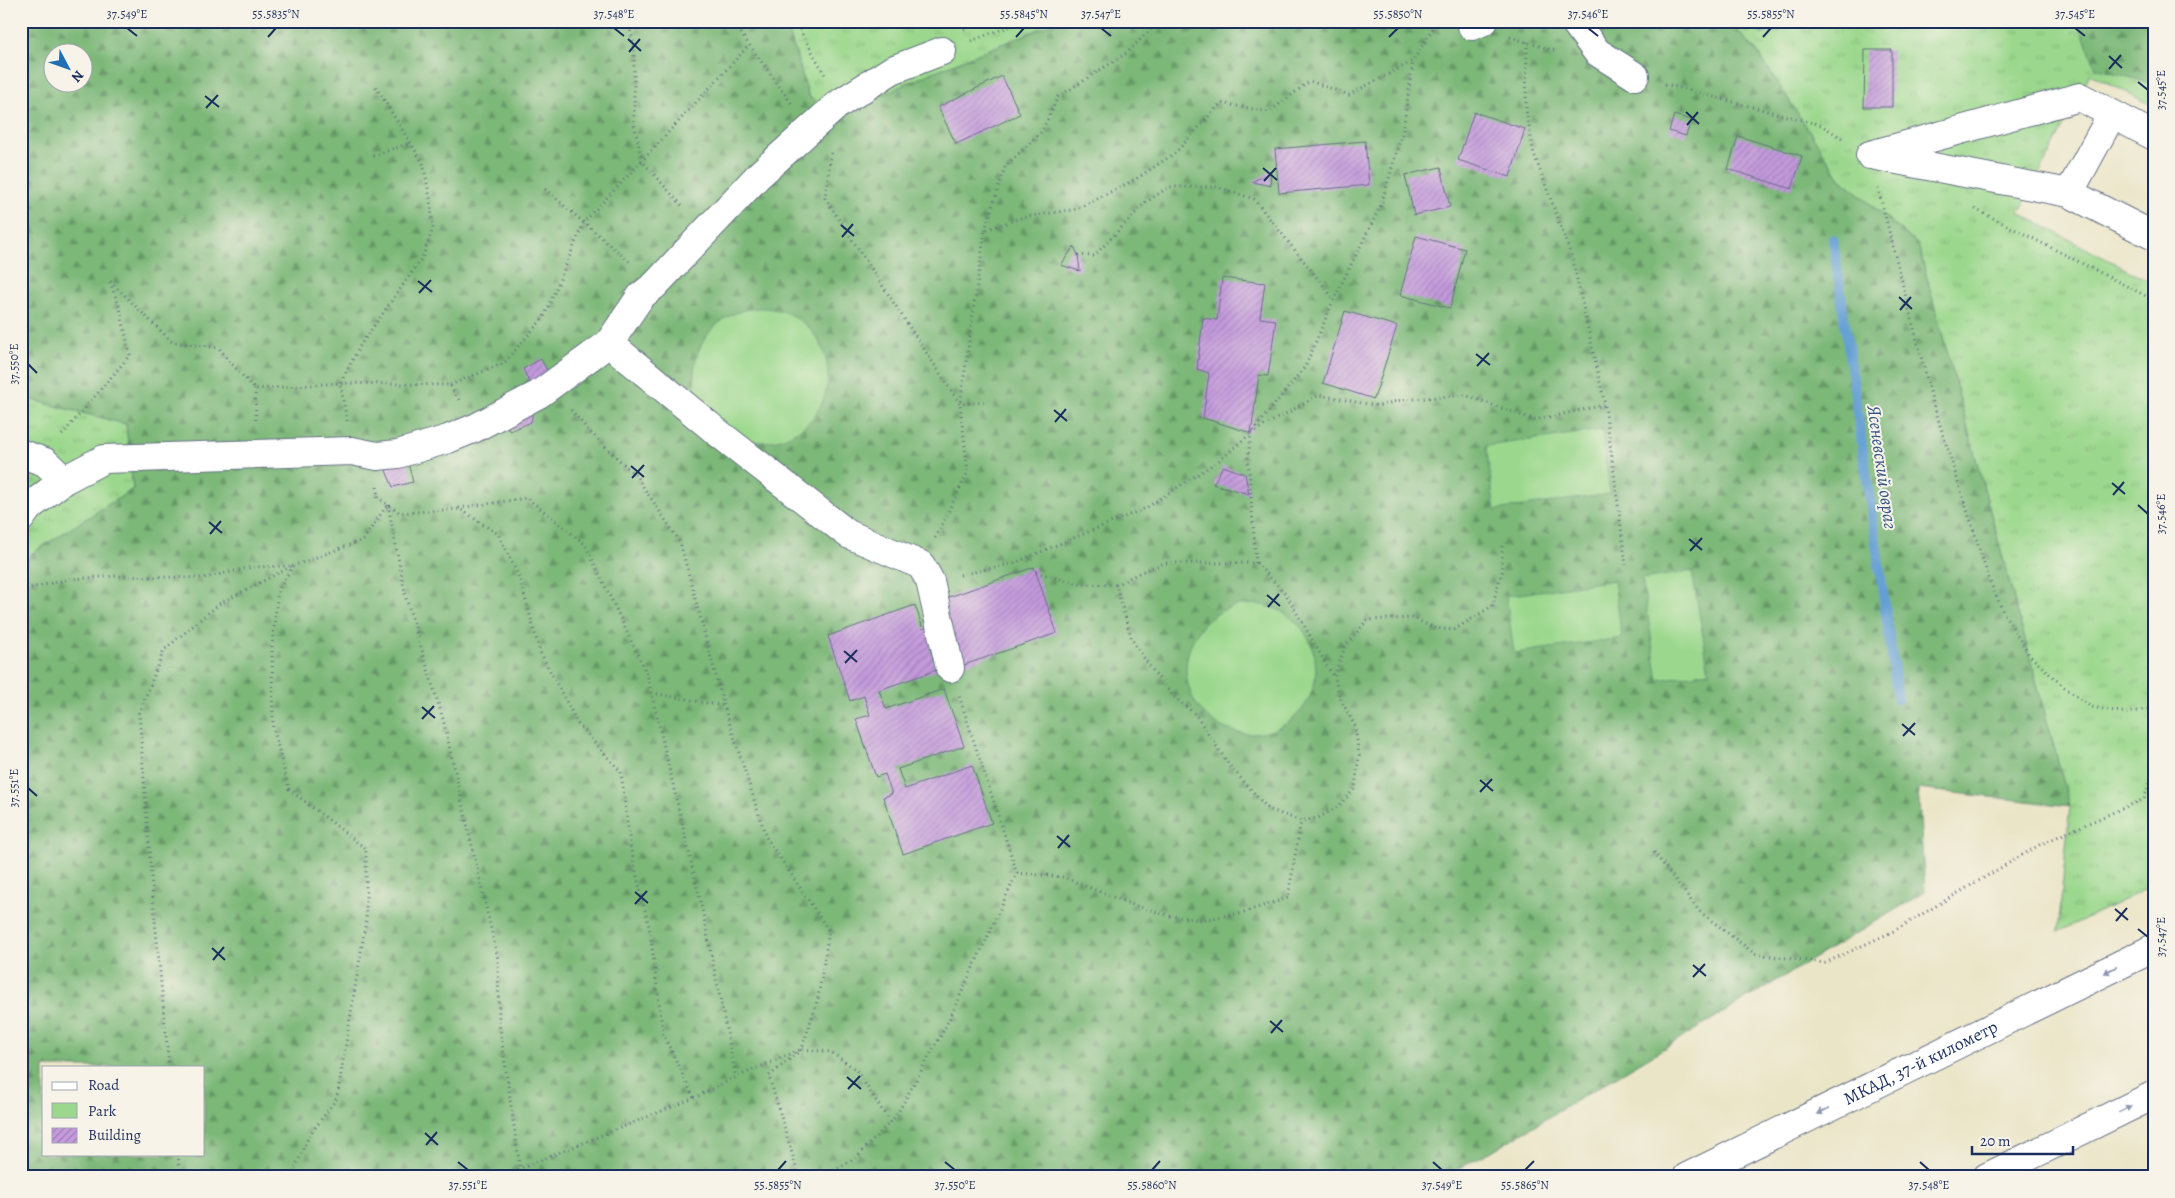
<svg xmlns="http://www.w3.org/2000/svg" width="2175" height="1198" font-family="Alegreya,serif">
<defs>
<pattern id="grass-tufts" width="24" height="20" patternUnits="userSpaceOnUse" patternTransform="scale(1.25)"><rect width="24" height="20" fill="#9bd88d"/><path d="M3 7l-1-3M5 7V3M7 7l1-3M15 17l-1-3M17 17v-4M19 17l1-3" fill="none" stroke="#85ba7c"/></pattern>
<pattern id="forest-firs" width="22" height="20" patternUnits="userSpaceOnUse" patternTransform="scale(1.25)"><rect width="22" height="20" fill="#7cb878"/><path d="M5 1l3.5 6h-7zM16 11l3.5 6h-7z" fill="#659666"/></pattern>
<pattern id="water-ripples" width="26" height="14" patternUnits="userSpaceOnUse" patternTransform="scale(1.25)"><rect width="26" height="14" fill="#639fd4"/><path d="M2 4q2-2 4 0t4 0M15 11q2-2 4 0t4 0" fill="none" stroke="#5182af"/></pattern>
<pattern id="building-hatch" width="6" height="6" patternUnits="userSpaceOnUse" patternTransform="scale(1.25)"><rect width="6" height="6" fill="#c49adc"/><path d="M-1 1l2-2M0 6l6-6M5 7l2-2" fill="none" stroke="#9e7eb6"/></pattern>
</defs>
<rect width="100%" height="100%" fill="#f7f3e8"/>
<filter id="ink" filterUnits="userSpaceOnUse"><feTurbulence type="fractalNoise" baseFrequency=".02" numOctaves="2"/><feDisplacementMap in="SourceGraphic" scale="10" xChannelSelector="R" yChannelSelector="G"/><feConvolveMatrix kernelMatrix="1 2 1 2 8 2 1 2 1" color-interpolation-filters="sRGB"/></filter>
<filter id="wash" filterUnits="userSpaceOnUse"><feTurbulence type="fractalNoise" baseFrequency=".0096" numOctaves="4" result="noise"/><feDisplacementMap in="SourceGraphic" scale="20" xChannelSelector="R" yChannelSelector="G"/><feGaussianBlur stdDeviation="1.12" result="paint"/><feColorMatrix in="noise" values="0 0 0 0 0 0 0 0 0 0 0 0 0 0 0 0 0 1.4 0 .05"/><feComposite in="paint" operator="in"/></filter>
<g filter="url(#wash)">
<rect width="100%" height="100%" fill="#ebe5c8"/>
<path fill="url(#grass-tufts)" stroke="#5b8476" d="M 781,21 L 1059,21 L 931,73 L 836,115 L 809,97 L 790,35 Z
M 1729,21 L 1749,21 L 1761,34 L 1796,24 L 1798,21 L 2154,21 L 2154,106 L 2090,74 L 2019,213 L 2154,284 L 2154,885 L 2058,932 L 2070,806 L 1918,245 L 1840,178 L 1758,53 Z
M 21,397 L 126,424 L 133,489 L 31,554 L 21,571 Z"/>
<path fill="url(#forest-firs)" stroke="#4c746b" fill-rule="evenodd" d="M 21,21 L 781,21 L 790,35 L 809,97 L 836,115 L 931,73 L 1059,21 L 1729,21 L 1758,53 L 1840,178 L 1918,245 L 2070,806 L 1918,789 L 1925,892 L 1492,1151 L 1441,1177 L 21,1177 L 21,571 L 31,554 L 133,489 L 126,424 L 21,397 ZM 52,52 L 82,52 L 82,82 L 52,82 ZM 44,1067 L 204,1067 L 204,1154 L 44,1154 Z
M 2078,21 L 2154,21 L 2154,84 L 2096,68 Z"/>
<path fill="#9bd88d" stroke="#5b8476" d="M694 375a67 67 0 1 1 134 0a67 67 0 1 1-134 0Z
M 1602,430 L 1610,494 L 1495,510 L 1486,446 Z
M 1692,571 L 1709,672 L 1658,680 L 1642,579 Z
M 1614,580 L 1622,638 L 1514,653 L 1506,596 Z
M1186 669a65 65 0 1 1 130 0a65 65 0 1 1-130 0Z"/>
<path fill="url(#water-ripples)" stroke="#3f6799" d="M 1749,21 L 1798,21 L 1796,24 L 1761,34 Z"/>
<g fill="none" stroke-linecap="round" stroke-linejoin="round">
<path stroke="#639fd4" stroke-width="10" d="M 1833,239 L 1898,699"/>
</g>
<g id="blocks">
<path fill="url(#building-hatch)" d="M 1865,50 L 1892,50 L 1892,107 L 1864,107 Z
M 1002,76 L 1020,114 L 956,144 L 938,107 Z
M 1474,112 L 1525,129 L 1510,177 L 1458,160 Z
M 1674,115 L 1691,120 L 1686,136 L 1669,131 Z
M 1738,136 L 1802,156 L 1792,189 L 1728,169 Z
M 1365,141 L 1369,185 L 1279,193 L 1275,149 Z
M 1441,167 L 1450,207 L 1414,215 L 1405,175 Z
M 1270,172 L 1271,186 L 1252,182 Z
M 1416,236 L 1465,249 L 1450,308 L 1400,295 Z
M 1074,246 L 1078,255 L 1080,271 L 1061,265 Z
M 1222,278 L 1265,283 L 1260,318 L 1276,320 L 1268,376 L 1259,375 L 1251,433 L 1203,418 L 1209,373 L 1197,369 L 1203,318 L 1217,320 Z
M 1345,311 L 1397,326 L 1374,399 L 1323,383 Z
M 541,359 L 550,376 L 531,386 L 523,369 Z
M 535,400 L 531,422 L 510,431 L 497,416 Z
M 407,459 L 413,482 L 393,487 L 382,461 Z
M 1223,466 L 1245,474 L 1249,494 L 1213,484 Z
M 1034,567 L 1057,633 L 961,666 L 952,641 L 930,648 L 937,670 L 879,690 L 886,709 L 944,689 L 964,746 L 898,769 L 905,789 L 972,765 L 992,823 L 903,854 L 883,797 L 892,794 L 885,774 L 876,777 L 856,719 L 870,715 L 864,696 L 850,701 L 828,636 L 915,605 L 923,629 L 945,620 L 938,601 Z"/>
</g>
</g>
<g filter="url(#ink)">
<use href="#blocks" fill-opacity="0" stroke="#646f83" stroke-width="1"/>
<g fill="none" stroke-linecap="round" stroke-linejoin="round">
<defs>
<path id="minor" d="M 1574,21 L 1597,52 L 1635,76
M 1472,26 L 1484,21
M 1870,155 L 2080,97 L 2154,136
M 1876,156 L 2069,193 L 2112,114
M 2069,193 L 2154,236
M 609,343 L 717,432 L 848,534 L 921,565 L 930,581 L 950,668
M 22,454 L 45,462 L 64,480
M 21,518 L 29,507 L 64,480 L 104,459 L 352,451 L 377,456 L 398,454 L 448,439 L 475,428 L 539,394 L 609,343 L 641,296 L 655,285 L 759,175 L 837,105 L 892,70 L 942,51"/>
<g id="highway">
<path id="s1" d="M 1687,1177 L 2154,948"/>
<path d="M 1987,1177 L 2154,1095"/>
</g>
</defs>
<use href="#minor" stroke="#646f83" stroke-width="30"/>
<use href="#highway" stroke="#646f83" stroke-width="30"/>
<path stroke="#646f83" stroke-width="3" stroke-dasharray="1 4" stroke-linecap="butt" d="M 628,21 L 634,45 L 634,123 L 642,161 L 684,208
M 732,21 L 792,104
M 795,21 L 825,75
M 964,29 L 982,21
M 1510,37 L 1556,51
M 971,41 L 1024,21
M 1527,42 L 1526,110 L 1534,154 L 1572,257 L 1605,405 L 1626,565
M 1665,84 L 1821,125 L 1845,140
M 831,153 L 825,198 L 960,404 L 984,402
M 373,156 L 410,143
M 1878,188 L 1933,403 L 1989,579 L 2003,612 L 2030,656 L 2064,687 L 2091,707 L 2127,713 L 2154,708
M 545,189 L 632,264
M 1975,209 L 2154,300
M 985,230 L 1005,167 L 1042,131 L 1058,97 L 1128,52 L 1159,21
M 1078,255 L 1094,256 L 1146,202 L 1169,187 L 1217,187 L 1254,199 L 1334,299
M 450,385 L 504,363 L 544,317 L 584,222 L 642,161 L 749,45
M 255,389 L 256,423
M 571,410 L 590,432 L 636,476 L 680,542 L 724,706 L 766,837 L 829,931 L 818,998 L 802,1049 L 769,1076 L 799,1177
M 347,421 L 340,383 L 450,385 L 459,400
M 62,435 L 130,355 L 120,308 L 109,280 L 172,342 L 219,348 L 231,363 L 255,389 L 340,383 L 361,344 L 422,258 L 433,229 L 430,198 L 423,163 L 374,84
M 377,487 L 378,498 L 400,513 L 460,509 L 498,534 L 520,579 L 540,652 L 578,724 L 621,772 L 631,851 L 650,931 L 663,1034 L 694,1098
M 388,505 L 406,598 L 443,719 L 498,959 L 499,1022 L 520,1168
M 459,508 L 527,498 L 585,544 L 647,674 L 701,904 L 736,1077
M 935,538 L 968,472 L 960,404 L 985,230 L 1024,217 L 1077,209 L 1136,179 L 1175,153 L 1221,103 L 1269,112 L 1310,81 L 1349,95 L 1413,61 L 1437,21
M 1256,563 L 1248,459 L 1251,433 L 1319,395 L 1378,406 L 1401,400 L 1465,395 L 1535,420 L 1605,405
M 1036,572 L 1079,584 L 1116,585 L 1132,640 L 1150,667 L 1173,696 L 1195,714 L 1229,765 L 1268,809 L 1301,821 L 1318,818 L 1339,806 L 1355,788 L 1359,755 L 1355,726 L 1341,700 L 1334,676 L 1345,647 L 1367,620 L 1413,618 L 1434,628 L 1454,630 L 1492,606 L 1502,572 L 1502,546
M 960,575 L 1014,563 L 1146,508 L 1220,460 L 1251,433 L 1305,367 L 1334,299 L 1381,205 L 1403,130 L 1413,61
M 1116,585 L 1141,572 L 1165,563 L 1256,563 L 1286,594 L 1333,676
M 21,590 L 71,579 L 116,576 L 204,578 L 252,567 L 289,566
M 652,693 L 724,706
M 1654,852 L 1699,911 L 1755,954 L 1825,963 L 1892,932 L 2041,844 L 2144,799 L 2154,771
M 1017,873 L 1063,877 L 1133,905 L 1170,916 L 1201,920 L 1241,913 L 1288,898 L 1301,821
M 169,1067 L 152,888 L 139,713 L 164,650 L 219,604 L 292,566
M 178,1154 L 180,1177
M 291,1177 L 309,1136 L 337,1098 L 366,921 L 366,849 L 289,789 L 273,727 L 272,645 L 278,591 L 293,566 L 363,540 L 388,504
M 499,1177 L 694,1098 L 736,1077 L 802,1049 L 831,1052 L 856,1070 L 890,1122
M 799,1177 L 835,1170 L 857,1157 L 896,1116 L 946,1026 L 1017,873 L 959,696"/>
<use href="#minor" stroke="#fff" stroke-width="28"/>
<use href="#highway" stroke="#fff" stroke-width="28"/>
</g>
<defs><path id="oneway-solid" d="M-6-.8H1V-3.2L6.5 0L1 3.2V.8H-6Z" transform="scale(1.25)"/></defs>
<g fill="#8d97ae">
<use href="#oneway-solid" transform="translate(2110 970) rotate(154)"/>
<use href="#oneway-solid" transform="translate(2125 1109) rotate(-26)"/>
<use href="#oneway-solid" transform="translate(1823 1111) rotate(154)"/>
</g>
</g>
<path fill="none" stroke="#1b2f5e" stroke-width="2" d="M 127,28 L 137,36M 614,28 L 624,36M 1101,28 L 1111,36M 1588,28 L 1598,36M 2075,28 L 2085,36M 268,37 L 276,28M 1016,37 L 1024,28M 1389,37 L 1398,28M 1763,37 L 1771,28M 628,39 L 641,51M 629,52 L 640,39M 2109,56 L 2122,68M 2109,69 L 2121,55M 2138,82 L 2148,90M 205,96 L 219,107M 206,108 L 218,95M 1686,112 L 1699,124M 1687,125 L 1698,112M 1263,168 L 1277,180M 1264,181 L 1276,168M 841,225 L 854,236M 842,237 L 853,224M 418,281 L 432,292M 419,293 L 431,280M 1899,297 L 1912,309M 1900,310 L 1911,297M 1476,354 L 1490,365M 28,364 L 37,373M 1477,366 L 1489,353M 1054,410 L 1067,421M 1055,422 L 1066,409M 631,466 L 644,477M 632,478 L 644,465M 2112,483 L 2125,494M 2113,495 L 2124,482M 2138,505 L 2148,514M 209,522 L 222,533M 210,534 L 221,521M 1689,539 L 1702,550M 1690,551 L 1702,538M 1267,595 L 1280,606M 1268,607 L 1279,594M 844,651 L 857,662M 845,663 L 857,650M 422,707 L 435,718M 422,719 L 434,706M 1902,724 L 1915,735M 1903,736 L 1915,723M 1480,780 L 1493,791M 28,788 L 37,796M 1480,792 L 1492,779M 1057,836 L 1070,847M 1058,848 L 1069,835M 635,892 L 648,903M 635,904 L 647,891M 2115,909 L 2128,920M 2116,921 L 2127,908M 2138,929 L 2148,937M 212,948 L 225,960M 213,960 L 224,947M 1693,965 L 1706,976M 1693,977 L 1705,964M 1270,1021 L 1283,1032M 1271,1033 L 1282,1020M 847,1077 L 861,1089M 848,1089 L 860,1076M 425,1133 L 438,1145M 426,1145 L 437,1132M 458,1162 L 468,1170M 945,1162 L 955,1170M 1433,1162 L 1442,1170M 1920,1162 L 1929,1170M 778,1170 L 786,1161M 1152,1170 L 1160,1161M 1525,1170 L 1534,1161"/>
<g text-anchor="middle" stroke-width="4" stroke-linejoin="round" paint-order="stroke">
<g font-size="18" fill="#1b2f5e" stroke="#f7f3e8">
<text dy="6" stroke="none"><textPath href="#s1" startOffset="260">МКАД, 37-й километр</textPath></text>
</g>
<g font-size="19" font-style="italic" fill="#345687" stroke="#f7f3e8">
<text transform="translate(1883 467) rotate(82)" y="7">Ясеневский овраг</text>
</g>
</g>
<rect width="2175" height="1198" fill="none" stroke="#f7f3e8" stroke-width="55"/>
<rect x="42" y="1066" width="162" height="90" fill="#f7f3e8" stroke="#9fa5b1"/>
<rect x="52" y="1082" width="25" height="8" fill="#ffffff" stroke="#9fa5b1"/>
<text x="88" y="1090" font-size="15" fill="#1b2f5e">Road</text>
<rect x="52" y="1103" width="25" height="15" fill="#9bd88d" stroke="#9fa5b1"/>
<text x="88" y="1116" font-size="15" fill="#1b2f5e">Park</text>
<rect x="52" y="1128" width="25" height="15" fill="url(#building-hatch)" stroke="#9fa5b1"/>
<text x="88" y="1140" font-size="15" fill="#1b2f5e">Building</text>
<g transform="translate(68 68) rotate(131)"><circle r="24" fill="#f7f3e8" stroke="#9fa5b1"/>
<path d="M0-4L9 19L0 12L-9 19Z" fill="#1f6fb2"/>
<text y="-8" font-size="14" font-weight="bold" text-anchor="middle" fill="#1b2f5e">N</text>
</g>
<path d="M1972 1146v8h101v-8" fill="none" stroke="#1b2f5e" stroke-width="2.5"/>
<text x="1980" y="1146" font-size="15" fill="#1b2f5e" stroke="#f7f3e8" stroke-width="4" paint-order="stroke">20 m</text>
<rect x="28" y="28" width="2120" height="1142" fill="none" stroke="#1b2f5e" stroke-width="2"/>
<g font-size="12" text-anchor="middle" fill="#1b2f5e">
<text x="127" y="18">37.549°E</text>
<text x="276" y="18">55.5835°N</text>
<text x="614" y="18">37.548°E</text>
<text x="1024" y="18">55.5845°N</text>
<text x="1101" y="18">37.547°E</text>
<text x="1398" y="18">55.5850°N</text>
<text x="1588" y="18">37.546°E</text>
<text x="1771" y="18">55.5855°N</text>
<text x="2075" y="18">37.545°E</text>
<text transform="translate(2161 90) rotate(-90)" y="4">37.545°E</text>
<text transform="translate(14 364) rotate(-90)" y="4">37.550°E</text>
<text transform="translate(2161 514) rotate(-90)" y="4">37.546°E</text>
<text transform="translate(14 788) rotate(-90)" y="4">37.551°E</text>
<text transform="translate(2161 937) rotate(-90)" y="4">37.547°E</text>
<text x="468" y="1189">37.551°E</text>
<text x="778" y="1189">55.5855°N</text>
<text x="955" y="1189">37.550°E</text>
<text x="1152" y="1189">55.5860°N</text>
<text x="1442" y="1189">37.549°E</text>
<text x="1525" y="1189">55.5865°N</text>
<text x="1929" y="1189">37.548°E</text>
</g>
</svg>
